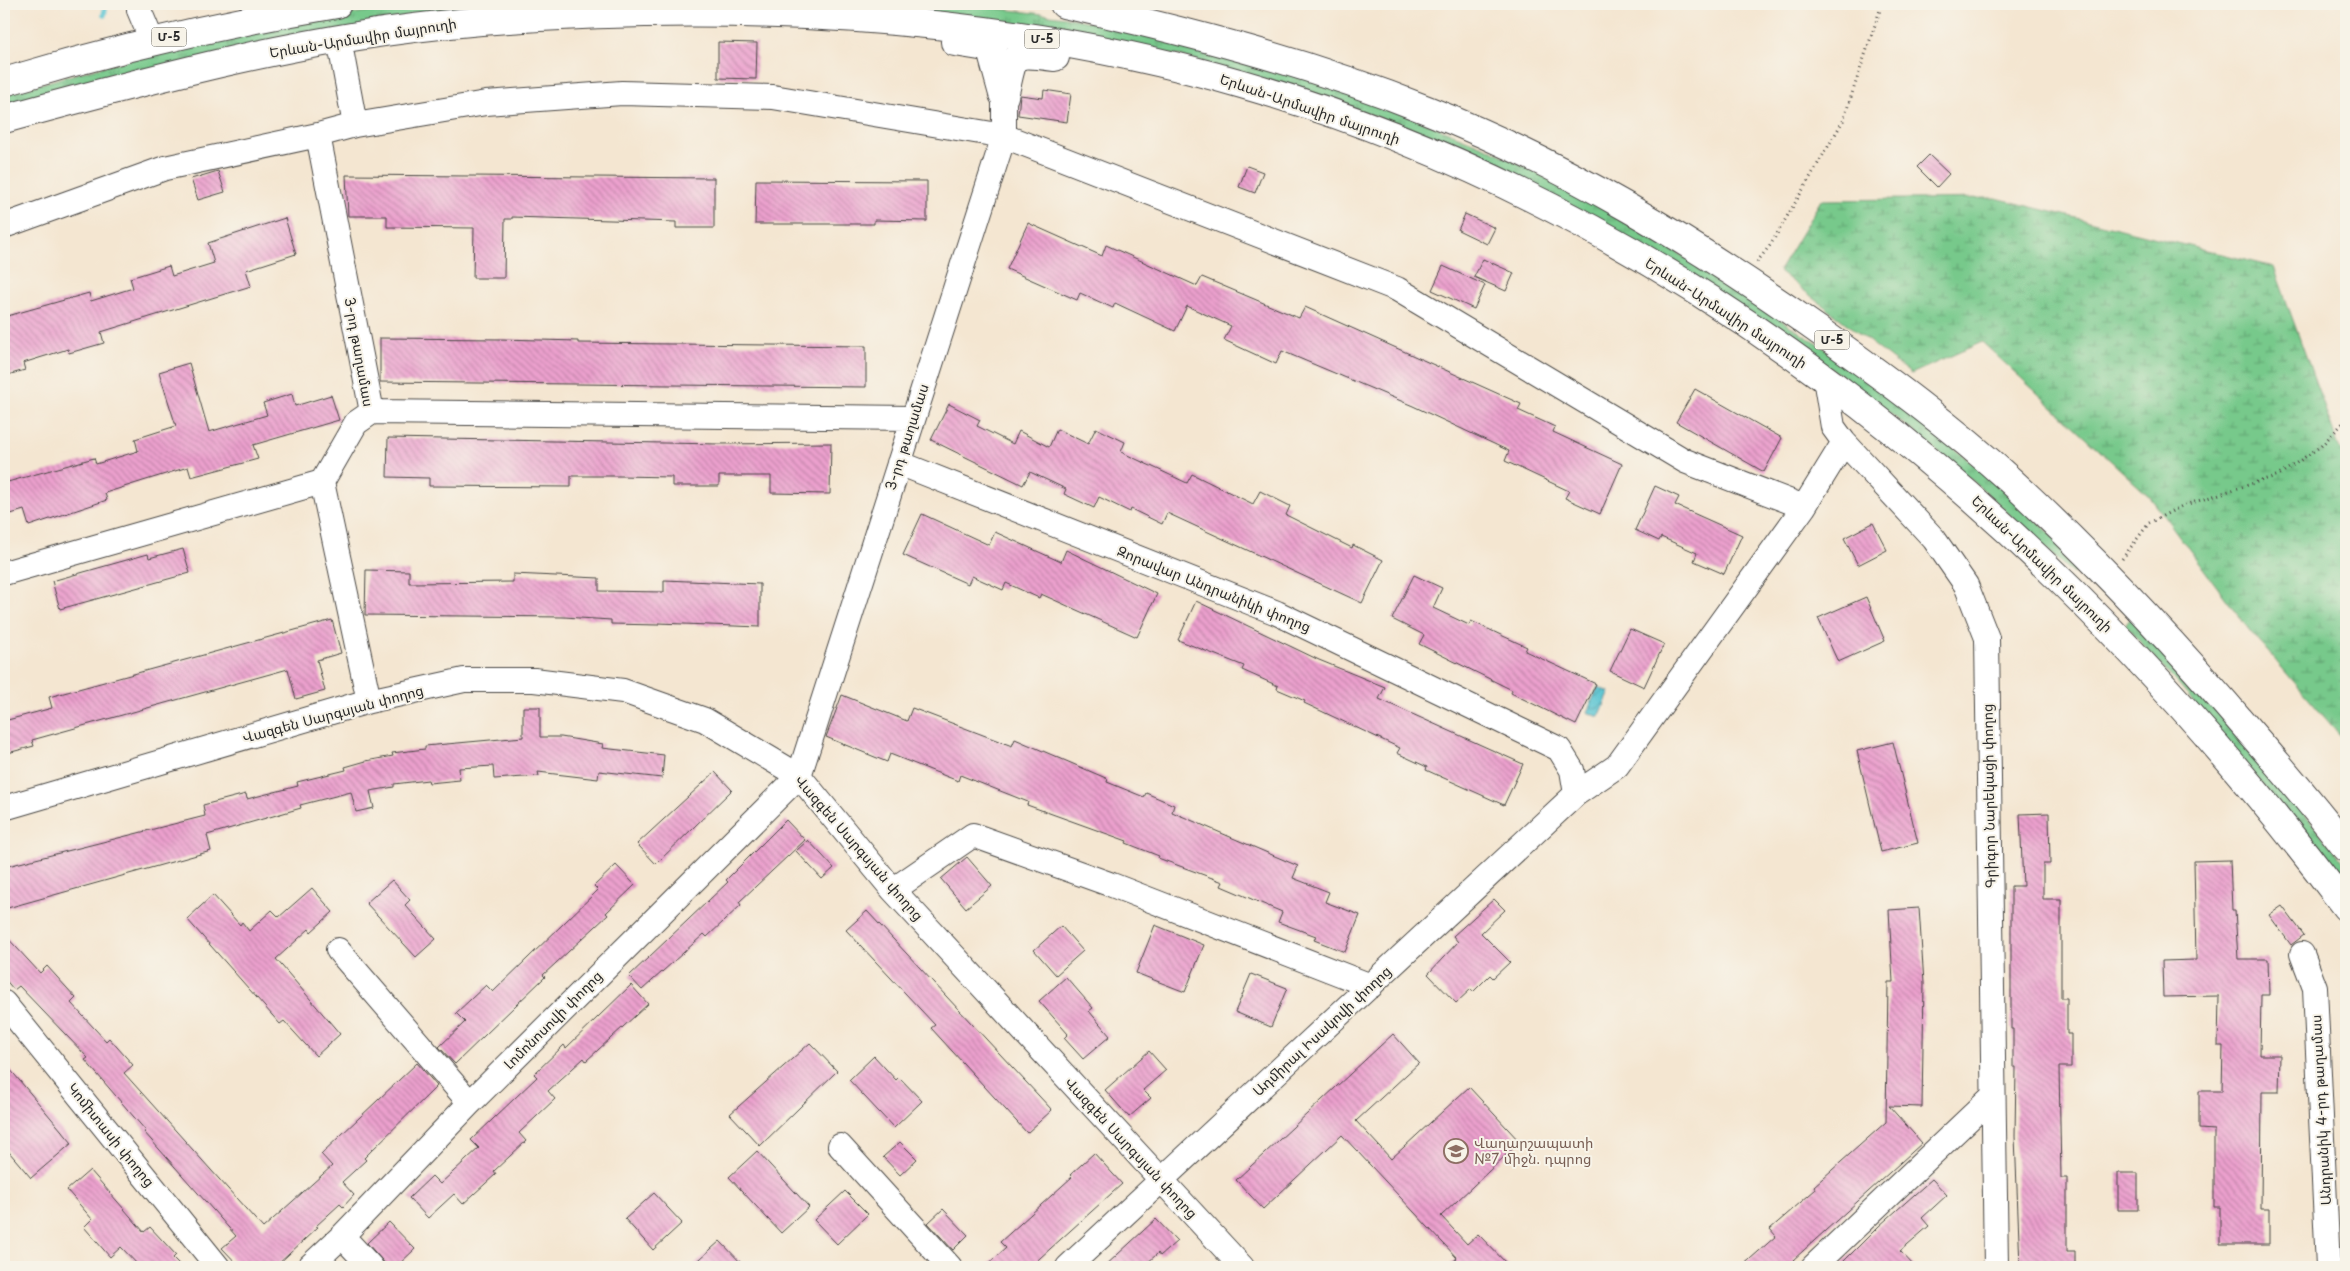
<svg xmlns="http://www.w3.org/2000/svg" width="2350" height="1271" font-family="'Playpen Sans','Noto Sans Armenian',sans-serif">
<defs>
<pattern id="grass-tufts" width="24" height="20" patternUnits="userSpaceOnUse" patternTransform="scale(1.25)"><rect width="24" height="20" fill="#77c98b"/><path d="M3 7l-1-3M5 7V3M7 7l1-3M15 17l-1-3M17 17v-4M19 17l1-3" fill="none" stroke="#62a372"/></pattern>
<pattern id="wetland-marsh" width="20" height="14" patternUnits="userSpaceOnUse" patternTransform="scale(1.25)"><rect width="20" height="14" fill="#77c98b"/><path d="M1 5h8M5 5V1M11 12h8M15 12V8" fill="none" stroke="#62a372"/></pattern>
<pattern id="water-waves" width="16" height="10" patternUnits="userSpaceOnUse" patternTransform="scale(1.25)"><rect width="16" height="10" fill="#58c4d2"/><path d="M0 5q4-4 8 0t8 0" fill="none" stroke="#499fab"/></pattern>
<pattern id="building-back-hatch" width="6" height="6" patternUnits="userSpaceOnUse" patternTransform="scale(1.25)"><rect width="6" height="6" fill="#eca0ce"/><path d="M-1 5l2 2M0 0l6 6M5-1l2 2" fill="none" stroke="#bf83a7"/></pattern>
</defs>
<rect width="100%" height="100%" fill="#f7f3e8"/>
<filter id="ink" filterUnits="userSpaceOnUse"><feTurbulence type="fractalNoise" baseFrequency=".02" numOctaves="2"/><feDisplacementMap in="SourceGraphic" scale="10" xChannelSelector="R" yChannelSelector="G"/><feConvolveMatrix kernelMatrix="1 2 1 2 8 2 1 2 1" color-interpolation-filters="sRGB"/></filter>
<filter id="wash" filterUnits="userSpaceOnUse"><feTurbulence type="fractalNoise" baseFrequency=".0096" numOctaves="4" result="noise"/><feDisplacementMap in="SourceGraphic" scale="20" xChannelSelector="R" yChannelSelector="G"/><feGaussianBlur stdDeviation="1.12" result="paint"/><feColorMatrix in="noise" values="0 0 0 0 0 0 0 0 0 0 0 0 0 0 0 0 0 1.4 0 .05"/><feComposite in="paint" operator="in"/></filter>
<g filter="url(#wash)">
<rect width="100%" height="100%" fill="#f4e6d1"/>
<path fill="url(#grass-tufts)" stroke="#517a5b" d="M 417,4 L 568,4 L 4,108 L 4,95 C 138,53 278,24 417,4 Z
M 780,4 L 962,4 L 1066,17 L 1179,40 L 1328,83 L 1490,149 L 1628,220 L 1850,365 L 1990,477 L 2083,564 L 2073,574 L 1981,488 L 1913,431 L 1842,376 L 1559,199 L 1487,163 L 1404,127 L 1323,97 L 1181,56 Z
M 2134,615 L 2294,800 L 2346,866 L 2346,886 L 2197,706 L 2125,625 Z"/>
<path fill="url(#wetland-marsh)" stroke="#517a5b" d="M 1996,198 L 2274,267 L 2339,448 L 2346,455 L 2346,742 L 2250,631 L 2150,497 L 1982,342 L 1911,374 L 1779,271 L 1821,200 Z"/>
<path fill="url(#water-waves)" stroke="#42787e" d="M 1598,687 L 1610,692 L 1599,717 L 1587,712 Z"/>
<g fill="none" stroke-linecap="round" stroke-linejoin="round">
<path stroke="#58c4d2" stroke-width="5.5" d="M 104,15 L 106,4"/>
</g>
<g id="blocks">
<path fill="url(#building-back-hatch)" d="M 718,42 L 757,43 L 756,79 L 718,78 Z
M 1044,90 L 1071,94 L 1067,122 L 1018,115 L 1020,95 L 1043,98 Z
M 1929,155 L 1949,174 L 1937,187 L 1917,167 Z
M 1247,166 L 1263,172 L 1255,193 L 1239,187 Z
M 218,171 L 225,192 L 198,200 L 191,179 Z
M 346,175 L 714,178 L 714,228 L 676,228 L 676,222 L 512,217 L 512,219 L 505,219 L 504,278 L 473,278 L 474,228 L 387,227 L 387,216 L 348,216 Z
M 756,180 L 927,181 L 927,221 L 874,220 L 874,224 L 755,224 Z
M 1465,214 L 1495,228 L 1487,244 L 1458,230 Z
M 285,218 L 296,254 L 246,270 L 251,286 L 101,332 L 104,343 L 69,353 L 68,349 L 23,363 L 25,370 L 4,376 L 4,317 L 89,293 L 91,301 L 133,288 L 130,278 L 169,266 L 172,276 L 214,263 L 208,243 Z
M 1028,223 L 1102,256 L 1106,245 L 1197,286 L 1202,277 L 1299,318 L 1305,307 L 1521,404 L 1518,410 L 1555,427 L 1553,432 L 1622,464 L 1600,514 L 1565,498 L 1569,491 L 1505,461 L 1509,451 L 1413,406 L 1282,351 L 1276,364 L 1224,340 L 1231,326 L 1187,306 L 1175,331 L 1115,303 L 1113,308 L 1080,293 L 1077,300 L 1007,269 Z
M 1483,259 L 1514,273 L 1506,291 L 1474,277 Z
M 1443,266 L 1485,285 L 1474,309 L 1432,290 Z
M 380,338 L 500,339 L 578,341 L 578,343 L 866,346 L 866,387 L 380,382 Z
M 189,363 L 209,432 L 267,415 L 263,403 L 292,394 L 295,406 L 331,395 L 339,420 L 253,445 L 258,459 L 191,477 L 188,467 L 143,481 L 105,493 L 107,500 L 29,526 L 24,510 L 4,516 L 4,483 L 94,458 L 96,464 L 138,451 L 135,439 L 176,426 L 159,372 Z
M 1695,389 L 1782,438 L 1764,472 L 1676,422 Z
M 949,404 L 980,420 L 977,426 L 1013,444 L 1019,431 L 1049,447 L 1057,429 L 1088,444 L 1096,428 L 1125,442 L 1121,452 L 1187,483 L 1192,474 L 1253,504 L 1260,491 L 1290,506 L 1286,515 L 1352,548 L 1353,545 L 1383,560 L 1362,603 L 1167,513 L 1162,524 L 1131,509 L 1130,512 L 1099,497 L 1094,508 L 1064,494 L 1066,489 L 1030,472 L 1023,485 L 931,440 Z
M 388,438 L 719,444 L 831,443 L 830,494 L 771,493 L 771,476 L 719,476 L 719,486 L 672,486 L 672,477 L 619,476 L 571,476 L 571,487 L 429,486 L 429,478 L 387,477 Z
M 1655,486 L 1679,497 L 1675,505 L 1742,535 L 1724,574 L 1694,561 L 1697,553 L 1661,537 L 1659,541 L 1635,530 Z
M 922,514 L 989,545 L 995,532 L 1061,562 L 1066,550 L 1157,594 L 1137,637 L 1041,594 L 1039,598 L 1006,583 L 1003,590 L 972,576 L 968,584 L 903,555 Z
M 1873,523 L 1887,550 L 1858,565 L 1844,538 Z
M 183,549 L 190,573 L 60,609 L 52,581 L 148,554 L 149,558 Z
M 366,570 L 409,571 L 409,583 L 513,582 L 513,574 L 599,578 L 599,591 L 664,592 L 664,580 L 760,584 L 760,627 L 658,623 L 658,625 L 611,624 L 611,620 L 564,617 L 365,615 Z
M 1414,575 L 1442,588 L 1433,608 L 1469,625 L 1471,621 L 1503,636 L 1527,647 L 1525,651 L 1596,684 L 1576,725 L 1511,693 L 1512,690 L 1419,644 L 1424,635 L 1392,619 Z
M 1866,597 L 1885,641 L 1838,662 L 1818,618 Z
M 1196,601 L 1319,660 L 1385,687 L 1379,699 L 1523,764 L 1504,805 L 1426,770 L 1427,767 L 1397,753 L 1400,748 L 1304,703 L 1305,701 L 1277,689 L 1278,686 L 1242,670 L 1244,666 L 1178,640 Z
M 332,620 L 341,653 L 317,660 L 325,691 L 296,699 L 288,669 L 32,740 L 34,746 L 4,754 L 4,721 L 52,708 L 49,697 Z
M 1630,629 L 1664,644 L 1644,687 L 1610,671 Z
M 842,695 L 907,721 L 912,708 L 1012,746 L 1015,739 L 1108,779 L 1107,782 L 1144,797 L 1146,793 L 1174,805 L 1172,812 L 1298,866 L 1293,878 L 1329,892 L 1325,902 L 1360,915 L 1345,952 L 1314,940 L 1316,936 L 1278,922 L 1282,912 L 1221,886 L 1223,882 L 1158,858 L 1159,856 L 1126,843 L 1127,841 L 1027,805 L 1028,802 L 960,775 L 958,781 L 890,754 L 887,762 L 826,737 Z
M 523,707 L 540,707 L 540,737 L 561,737 L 603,744 L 602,748 L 664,755 L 662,778 L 599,771 L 598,779 L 538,772 L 539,776 L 494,779 L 493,766 L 459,768 L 460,780 L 429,783 L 428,780 L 394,784 L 394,787 L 370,791 L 374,808 L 356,812 L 351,792 L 300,805 L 301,808 L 207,835 L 211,851 L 4,909 L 4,867 L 205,816 L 203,805 L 246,794 L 247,799 L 298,786 L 297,782 L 346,770 L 345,767 L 366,761 L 393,756 L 392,753 L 425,749 L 425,746 L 523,737 Z
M 1893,742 L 1918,843 L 1881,852 L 1857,751 Z
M 715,772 L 732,790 L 656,864 L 637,844 Z
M 2049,813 L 2050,864 L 2043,864 L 2043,899 L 2061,899 L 2061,998 L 2067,998 L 2067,1034 L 2071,1034 L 2071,1067 L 2059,1067 L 2061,1178 L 2067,1178 L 2067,1251 L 2075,1251 L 2075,1267 L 2020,1267 L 2015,1136 L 2016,1067 L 2013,1067 L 2013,1029 L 2011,1029 L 2011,886 L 2023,886 L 2020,814 Z
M 786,820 L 805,840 L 739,902 L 741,905 L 707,937 L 704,934 L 642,990 L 629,976 L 728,882 L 726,880 Z
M 808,840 L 834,868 L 822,879 L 796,851 Z
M 967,857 L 992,886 L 966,908 L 941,879 Z
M 2230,860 L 2232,910 L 2235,910 L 2238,959 L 2268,959 L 2269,995 L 2261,995 L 2260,1055 L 2280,1055 L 2279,1092 L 2262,1092 L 2261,1209 L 2269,1209 L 2269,1244 L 2220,1244 L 2220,1207 L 2214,1207 L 2214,1130 L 2199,1129 L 2199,1091 L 2222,1091 L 2223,1046 L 2218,1046 L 2219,996 L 2163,997 L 2162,961 L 2196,960 L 2194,861 Z
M 616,865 L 635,885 L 606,913 L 608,915 L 543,975 L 545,977 L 455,1064 L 439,1047 L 465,1022 L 456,1013 L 486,985 L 493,992 L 598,890 L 594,886 Z
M 392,880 L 410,900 L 405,905 L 436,939 L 416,957 L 366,903 Z
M 312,888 L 333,912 L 311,932 L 309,929 L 276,959 L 340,1034 L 316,1056 L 284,1021 L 280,1024 L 187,919 L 213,895 L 240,925 L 242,922 L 249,931 L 272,910 L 279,917 Z
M 1494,899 L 1505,910 L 1481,933 L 1510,962 L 1493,978 L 1490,975 L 1473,992 L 1471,989 L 1456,1003 L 1428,974 L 1458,942 L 1453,936 Z
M 2282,906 L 2304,935 L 2291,945 L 2269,915 Z
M 1919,908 L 1924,983 L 1922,1107 L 1889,1106 L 1922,1143 L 1793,1260 L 1799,1267 L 1741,1267 L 1776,1236 L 1770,1229 L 1816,1189 L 1814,1186 L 1886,1122 L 1888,982 L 1893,982 L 1889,910 Z
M 867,911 L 1052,1110 L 1027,1133 L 931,1028 L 935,1025 L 846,930 Z
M 1155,925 L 1204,945 L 1185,992 L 1136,973 Z
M 1061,926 L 1083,951 L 1056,975 L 1034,950 Z
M 4,934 L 40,973 L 47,966 L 76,998 L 71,1003 L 106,1041 L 109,1038 L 133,1065 L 124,1073 L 263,1228 L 332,1166 L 321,1154 L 417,1063 L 437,1086 L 364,1158 L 366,1160 L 342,1182 L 354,1195 L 343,1207 L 340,1204 L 316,1226 L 318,1227 L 275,1267 L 240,1267 L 222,1248 L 236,1236 L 144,1132 L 146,1131 L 85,1060 L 88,1058 L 19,986 L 14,990 L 4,978 Z
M 1251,974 L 1287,988 L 1271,1027 L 1235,1012 Z
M 1066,977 L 1093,1008 L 1089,1011 L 1110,1036 L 1083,1059 L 1064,1038 L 1068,1034 L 1039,1001 Z
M 631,985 L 648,1004 L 586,1061 L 584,1058 L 548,1091 L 555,1099 L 519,1133 L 526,1141 L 494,1171 L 496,1174 L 463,1204 L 454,1194 L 428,1218 L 409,1198 L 432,1176 L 440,1184 L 479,1148 L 471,1140 L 537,1077 L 534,1074 L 564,1045 L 566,1048 Z
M 1393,1034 L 1419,1063 L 1356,1121 L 1391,1159 L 1469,1087 L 1520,1142 L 1441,1216 L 1467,1244 L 1478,1234 L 1510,1267 L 1447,1267 L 1457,1258 L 1342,1135 L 1263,1209 L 1236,1180 Z
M 810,1043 L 837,1071 L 760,1146 L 730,1114 Z
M 1149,1051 L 1166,1070 L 1143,1090 L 1151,1098 L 1129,1117 L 1105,1090 Z
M 874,1056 L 896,1080 L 899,1077 L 922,1101 L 894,1128 L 849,1080 Z
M 4,1062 L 72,1143 L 31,1178 L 4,1146 Z
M 900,1142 L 917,1159 L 900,1175 L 883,1157 Z
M 757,1151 L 809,1207 L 781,1233 L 729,1177 Z
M 1094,1153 L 1122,1184 L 1030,1267 L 985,1267 L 1006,1248 L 1000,1242 L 1072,1177 L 1070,1175 Z
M 90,1170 L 144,1232 L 150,1227 L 176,1255 L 173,1258 L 182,1267 L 140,1267 L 121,1247 L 110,1257 L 84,1227 L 92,1219 L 67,1190 Z
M 2118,1173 L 2138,1173 L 2138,1210 L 2118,1210 Z
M 1932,1179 L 1947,1195 L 1922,1218 L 1929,1226 L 1900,1251 L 1915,1267 L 1838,1267 L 1879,1226 Z
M 845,1191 L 868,1214 L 837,1244 L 814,1220 Z
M 654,1193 L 682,1223 L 653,1250 L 625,1219 Z
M 943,1209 L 968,1235 L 953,1250 L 928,1223 Z
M 1156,1219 L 1177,1241 L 1160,1256 L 1158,1253 L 1143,1267 L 1104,1267 Z
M 389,1222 L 415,1249 L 396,1267 L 388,1267 L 367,1243 Z
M 720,1241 L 745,1267 L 691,1267 Z"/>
</g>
</g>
<g filter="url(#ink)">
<use href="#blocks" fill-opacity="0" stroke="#494744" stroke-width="1"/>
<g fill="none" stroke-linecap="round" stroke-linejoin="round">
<defs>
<path id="minor" d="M 140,4 L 139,10 L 152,41
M 339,39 L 355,125
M 318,135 L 372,412 L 356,423 L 322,482 L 369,701
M 4,226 L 165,168 L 318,135 L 355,125 L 486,103 L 622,93 L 773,97 L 1004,136 L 1397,289 L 1685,461 L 1804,507
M 1825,378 L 1833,427 L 1844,442 L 1934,539 L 1966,585 L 1987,638 L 1996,1267
M 372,412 L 913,418
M 899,463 L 1277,613 L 1559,749 L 1572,770 L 1576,794
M 4,573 L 322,482
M 4,808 L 369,701 L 464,680 L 534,680 L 623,691 L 705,720 L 799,776 L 893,890 L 1242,1267
M 893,890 L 973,835 L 1112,885 L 1371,986
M 338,950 L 470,1103
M 2302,954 L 2315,988 L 2328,1267
M 4,1003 L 218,1267
M 840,1146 L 950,1267
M 342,1236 L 371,1267
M 309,1267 L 342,1236 L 470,1103 L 799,776 L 1004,136 L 1004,96
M 1068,1267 L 1576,794 L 1617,766 L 1804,507 L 1844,442
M 1813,1267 L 1993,1096"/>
<path id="highway" d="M 1064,4 C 1188,31 1309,63 1427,110 C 1567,165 1696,244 1818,330 C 1885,378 1951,426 2011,481 C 2096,560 2175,644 2250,732 C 2283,770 2316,808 2346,848
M 955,42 L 986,47 L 992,54 L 1003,94
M 4,82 C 113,49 224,23 337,4
M 1004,96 C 1015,53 1008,51 1055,57
M 4,119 C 154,78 305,37 460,23 C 716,0 994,12 1242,84 C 1697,216 2066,534 2346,907"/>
</defs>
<use href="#minor" stroke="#494744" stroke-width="26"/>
<use href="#highway" stroke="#494744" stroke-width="30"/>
<path stroke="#494744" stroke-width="3" stroke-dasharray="1 4" stroke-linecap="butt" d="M 1757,262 L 1771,244 L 1843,121 L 1882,4
M 2122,559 L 2149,523 L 2182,506 L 2279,475 L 2321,446 L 2346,420"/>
<use href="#minor" stroke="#fff" stroke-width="24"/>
<use href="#highway" stroke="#fff" stroke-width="28"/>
</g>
</g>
<defs>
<symbol id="school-ring" viewBox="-11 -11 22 22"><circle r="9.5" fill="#f7f3e8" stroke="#8d6e63" stroke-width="1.5"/><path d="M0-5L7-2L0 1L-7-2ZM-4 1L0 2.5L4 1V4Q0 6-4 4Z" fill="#8d6e63"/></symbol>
</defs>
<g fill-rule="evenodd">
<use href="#school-ring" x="1442" y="1137" width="28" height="28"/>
</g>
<g text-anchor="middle" stroke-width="4" stroke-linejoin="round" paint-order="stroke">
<g fill="#f7f3e8" stroke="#686764" stroke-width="1">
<rect x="151.5" y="27.5" width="35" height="19" rx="4"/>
<rect x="1024.5" y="29.5" width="35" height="19" rx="4"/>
<rect x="1814.5" y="330.5" width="35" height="19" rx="4"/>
</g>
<g font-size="12" font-weight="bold" fill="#2b2b2b">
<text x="169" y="41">Մ-5</text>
<text x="1042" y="43">Մ-5</text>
<text x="1832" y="344">Մ-5</text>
</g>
<g font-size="14" fill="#2b2b2b" stroke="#f7f3e8">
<text transform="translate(363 38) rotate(-9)" y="5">Երևան-Արմավիր մայրուղի</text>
<text transform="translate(1310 109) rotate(19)" y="5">Երևան-Արմավիր մայրուղի</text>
<text transform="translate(1726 313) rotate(33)" y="5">Երևան-Արմավիր մայրուղի</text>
<text transform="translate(359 352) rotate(80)" y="5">3-րդ թաղամաս</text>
<text transform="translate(907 437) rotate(-72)" y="5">3-րդ թաղամաս</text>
<text transform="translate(2042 564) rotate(44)" y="5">Երևան-Արմավիր մայրուղի</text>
<text transform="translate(1214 589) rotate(22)" y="5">Զորավար Անդրանիկի փողոց</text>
<text transform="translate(333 714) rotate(-15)" y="5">Վազգեն Սարգսյան փողոց</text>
<text transform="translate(1989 796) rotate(-91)" y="5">Գրիգոր Նարեկացի փողոց</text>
<text transform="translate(859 848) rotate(49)" y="5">Վազգեն Սարգսյան փողոց</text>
<text transform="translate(553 1020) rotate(-45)" y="5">Լոմոնոսովի փողոց</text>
<text transform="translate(1322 1031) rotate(-43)" y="5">Ադմիրալ Իսակովի փողոց</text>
<text transform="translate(2321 1110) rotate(-93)" y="5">Անդրանիկ 4-րդ թաղամաս</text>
<text transform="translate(111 1135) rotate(51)" y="5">Կոմիտասի փողոց</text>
<text transform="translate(1131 1148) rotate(47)" y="5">Վազգեն Սարգսյան փողոց</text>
</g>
<g font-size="14" fill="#785e54" stroke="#f7f3e8" text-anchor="start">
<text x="1474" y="1148">Վաղարշապատի<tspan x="1474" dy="16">№7 միջն. դպրոց</tspan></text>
</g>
</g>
<rect width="2350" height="1271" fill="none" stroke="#f7f3e8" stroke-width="20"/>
</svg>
